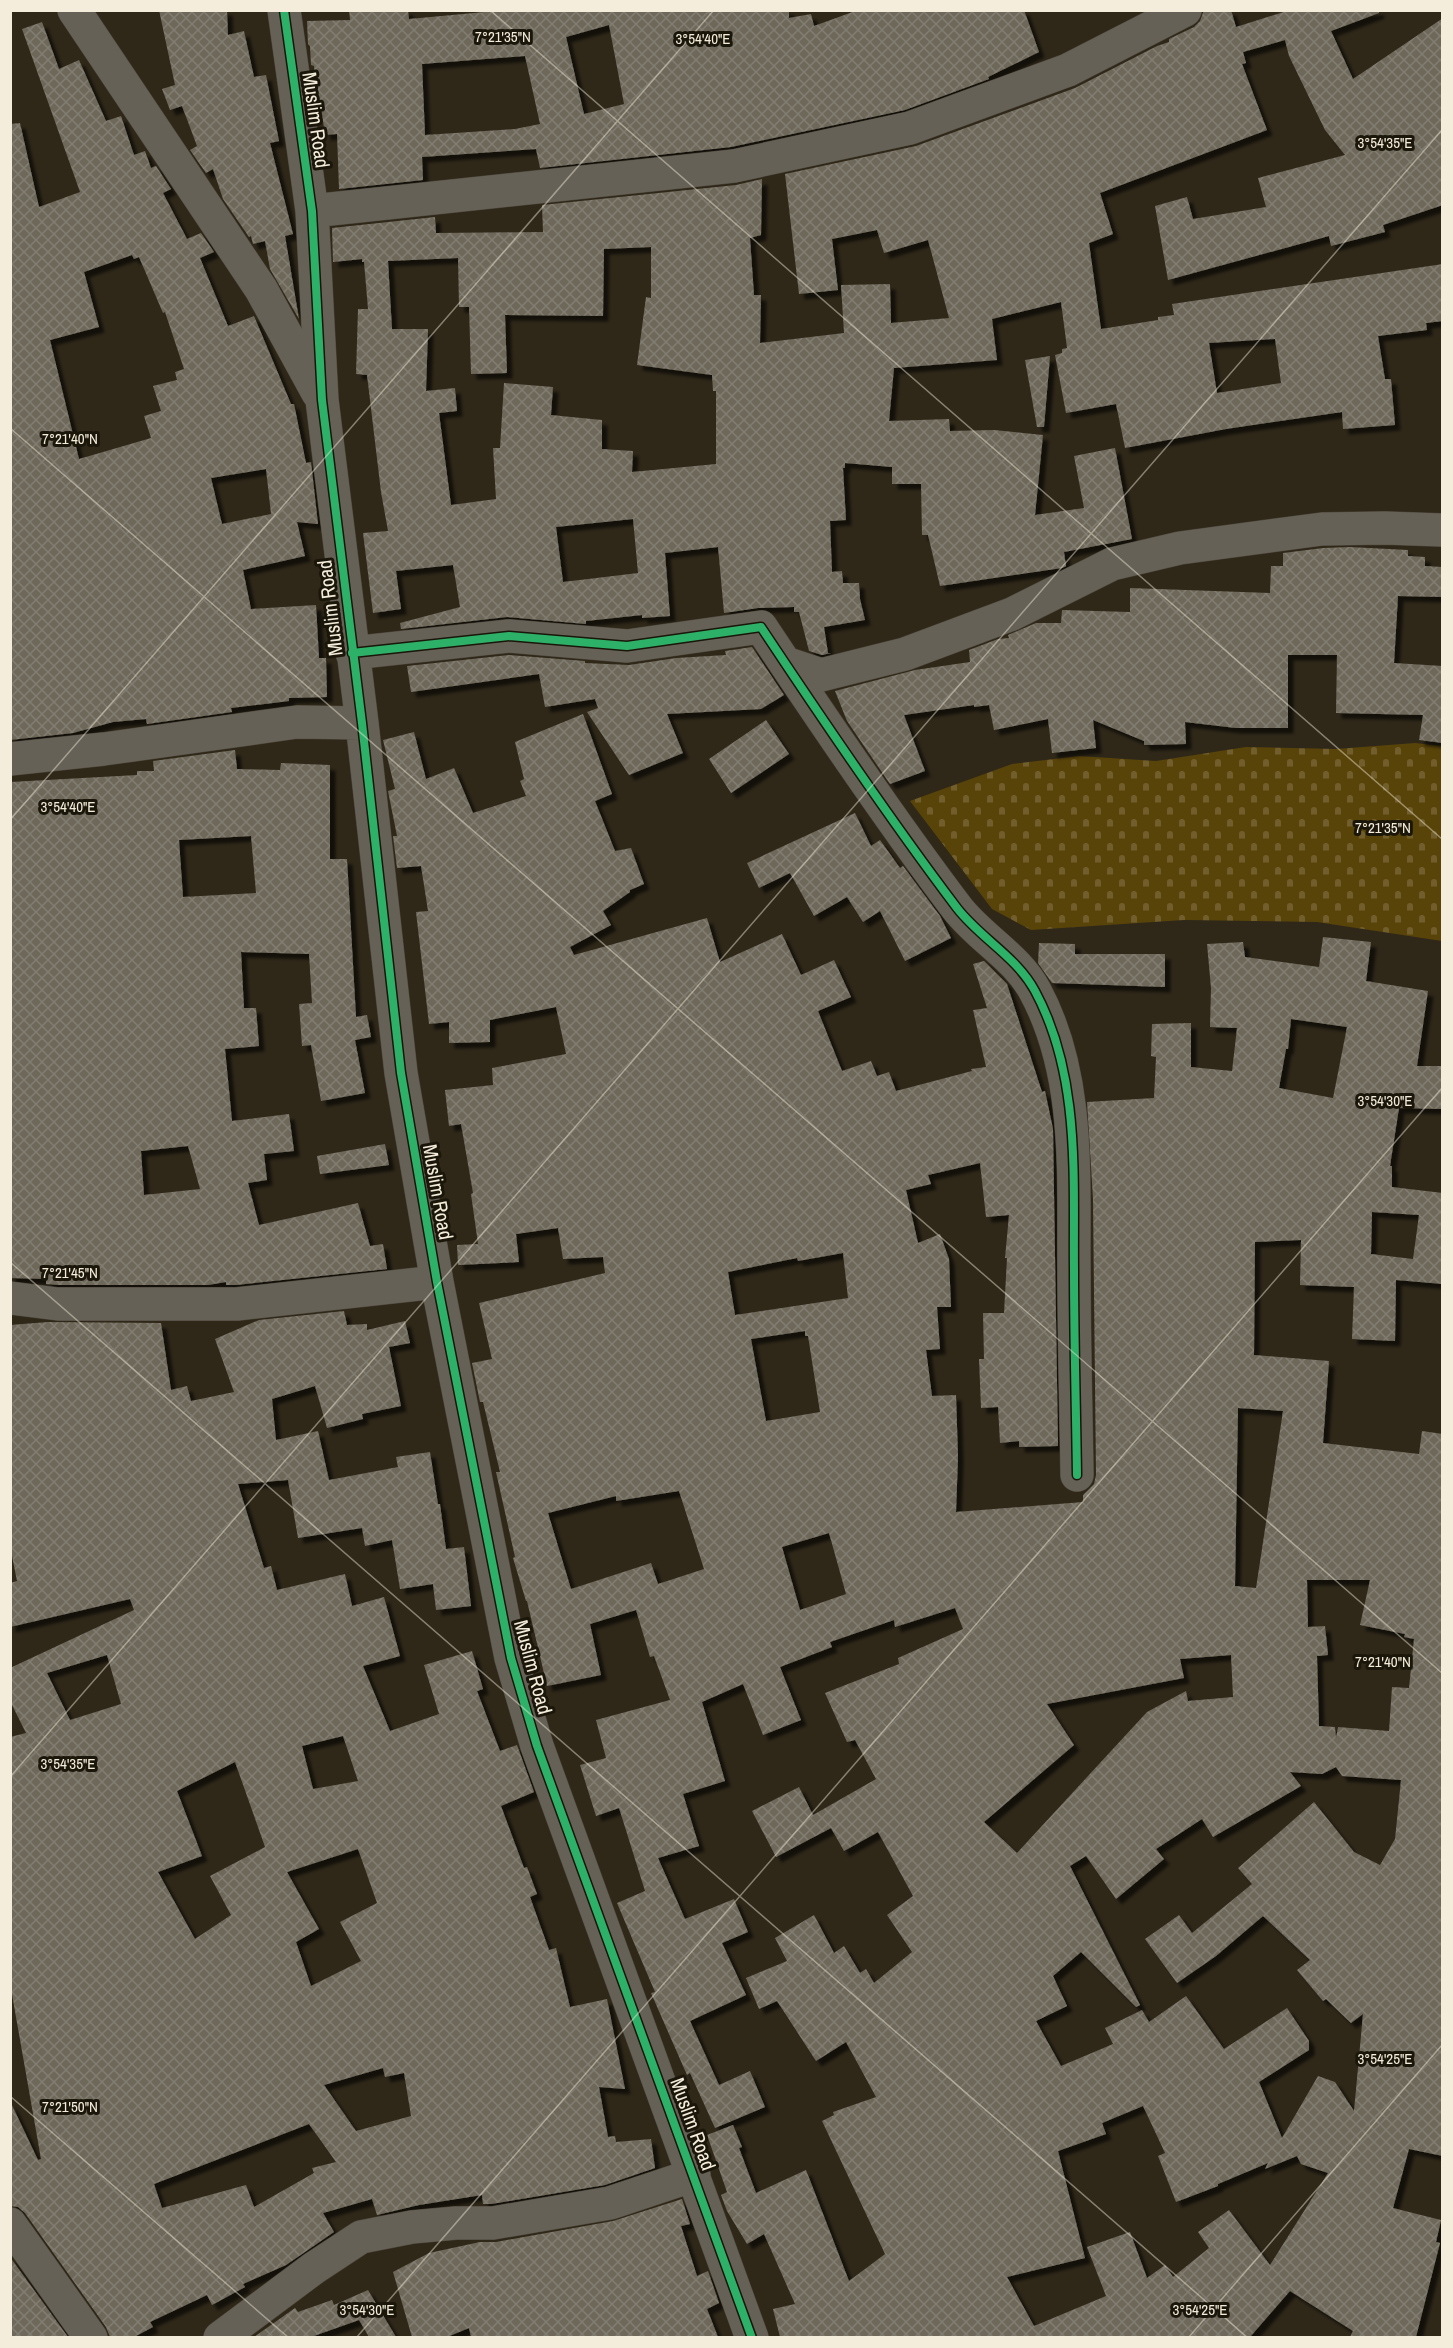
<svg xmlns="http://www.w3.org/2000/svg" width="1453" height="2348" font-family="'Archivo Narrow',sans-serif">
<defs>
<pattern id="cemetery-stones" width="16" height="16" patternUnits="userSpaceOnUse" patternTransform="scale(1.5)"><rect width="16" height="16" fill="#584309"/><path d="M2 7V4a2 2 0 0 1 4 0v3zM10 15v-3a2 2 0 0 1 4 0v3z" fill="#715e2c"/></pattern>
<pattern id="building-cross-hatch" width="8" height="8" patternUnits="userSpaceOnUse" patternTransform="scale(1.5)"><rect width="8" height="8" fill="#6d675a"/><path d="M0 0l8 8M0 8l8-8" fill="none" stroke="#827d71"/></pattern>
<filter id="shadow"><feDropShadow dx="5.5" dy="5.5" stdDeviation="1.5" flood-color="#0009"/></filter>
</defs>
<rect width="100%" height="100%" fill="#2f2819"/>
<path fill="url(#cemetery-stones)" d="M 1415,743 L 1442,746 L 1442,941 L 1317,922 L 1184,920 L 1031,930 L 992,909 L 910,801 L 1012,764 L 1079,756 L 1156,761 L 1246,747 L 1336,749 Z"/>
<path fill="url(#building-cross-hatch)" fill-rule="evenodd" filter="url(#shadow)" d="M 159,10 L 227,10 L 228,35 L 244,31 L 254,77 L 266,75 L 279,141 L 270,143 L 293,234 L 285,236 L 299,319 L 270,269 L 265,241 L 253,244 L 251,236 L 249,237 L 223,199 L 213,169 L 206,173 L 190,150 L 197,146 L 182,106 L 170,110 L 162,89 L 175,85 Z
M 349,10 L 408,10 L 409,19 L 506,10 L 789,10 L 789,18 L 811,14 L 814,26 L 858,10 L 1024,10 L 1039,52 L 988,77 L 989,79 L 905,110 L 731,147 L 540,168 L 536,149 L 422,157 L 423,180 L 339,189 L 337,134 L 325,135 L 321,107 L 316,107 L 314,66 L 311,65 L 310,46 L 308,44 L 307,21 L 350,20 ZM 609,25 L 624,104 L 584,114 L 566,37 ZM 525,56 L 540,124 L 515,129 L 425,135 L 422,64 Z
M 1204,10 L 1231,10 L 1236,27 L 1290,10 L 1379,10 L 1379,13 L 1331,31 L 1353,79 L 1443,18 L 1443,205 L 1383,225 L 1385,232 L 1331,246 L 1329,236 L 1168,280 L 1155,206 L 1187,197 L 1193,219 L 1266,207 L 1258,178 L 1345,155 L 1325,130 L 1289,56 L 1285,40 L 1243,52 L 1246,63 L 1242,64 L 1267,130 L 1100,193 L 1113,234 L 1089,243 L 1101,329 L 1158,320 L 1158,317 L 1174,315 L 1172,304 L 1443,264 L 1443,321 L 1426,323 L 1427,330 L 1378,336 L 1385,379 L 1391,379 L 1395,425 L 1343,429 L 1342,412 L 1226,429 L 1125,448 L 1116,404 L 1066,413 L 1055,355 L 1062,353 L 1062,349 L 1067,348 L 1061,302 L 992,319 L 997,360 L 894,368 L 889,421 L 949,419 L 950,431 L 994,430 L 1043,435 L 1035,515 L 1084,508 L 1074,456 L 1115,448 L 1132,539 L 1064,552 L 1066,566 L 1062,568 L 940,586 L 928,535 L 922,535 L 921,484 L 892,484 L 892,467 L 845,463 L 845,468 L 843,468 L 846,520 L 830,521 L 832,572 L 842,571 L 843,583 L 859,583 L 860,599 L 865,620 L 824,627 L 828,653 L 831,653 L 822,655 L 809,651 L 799,612 L 794,612 L 794,607 L 758,608 L 724,613 L 718,547 L 665,553 L 670,616 L 642,618 L 642,615 L 586,621 L 586,624 L 507,617 L 401,629 L 400,623 L 460,607 L 453,565 L 396,571 L 401,609 L 373,613 L 363,533 L 388,531 L 381,492 L 367,375 L 356,374 L 358,309 L 368,309 L 364,262 L 362,262 L 362,259 L 333,262 L 332,228 L 435,217 L 436,233 L 543,232 L 542,205 L 736,185 L 762,179 L 761,235 L 750,238 L 754,295 L 761,295 L 760,343 L 844,333 L 841,285 L 890,284 L 891,323 L 949,318 L 928,240 L 884,253 L 877,230 L 832,239 L 838,290 L 799,294 L 785,174 L 916,146 L 1075,88 L 1157,46 L 1169,42 L 1169,39 L 1194,27 L 1200,21 ZM 651,247 L 651,298 L 646,297 L 637,365 L 712,375 L 713,391 L 716,391 L 716,464 L 632,472 L 633,451 L 602,449 L 602,420 L 551,415 L 553,387 L 504,383 L 500,448 L 493,448 L 496,499 L 451,505 L 439,413 L 457,411 L 455,388 L 426,391 L 428,329 L 392,329 L 388,261 L 458,258 L 459,307 L 469,307 L 471,374 L 507,373 L 505,315 L 603,316 L 604,249 ZM 1275,339 L 1281,383 L 1217,393 L 1209,343 ZM 633,519 L 638,573 L 563,582 L 556,527 Z
M 42,22 L 59,69 L 79,60 L 106,121 L 121,116 L 134,155 L 145,151 L 151,168 L 156,166 L 171,189 L 163,193 L 187,239 L 201,233 L 214,252 L 200,258 L 228,326 L 254,316 L 291,404 L 294,404 L 306,463 L 311,462 L 318,524 L 297,522 L 305,556 L 243,570 L 251,609 L 316,605 L 319,658 L 326,658 L 327,697 L 289,698 L 289,701 L 231,708 L 232,712 L 147,724 L 146,719 L 113,722 L 73,733 L 10,740 L 10,124 L 20,123 L 39,207 L 80,192 L 22,29 ZM 132,255 L 134,259 L 139,257 L 163,313 L 165,312 L 184,369 L 175,372 L 177,380 L 153,386 L 161,411 L 144,416 L 151,438 L 79,459 L 50,340 L 99,327 L 84,272 ZM 266,469 L 271,514 L 222,524 L 211,478 Z
M 1050,356 L 1044,427 L 1037,427 L 1025,360 Z
M 1350,547 L 1408,550 L 1408,556 L 1425,557 L 1425,566 L 1443,567 L 1443,597 L 1398,596 L 1394,663 L 1443,666 L 1443,743 L 1419,740 L 1423,715 L 1336,713 L 1337,655 L 1288,655 L 1288,728 L 1236,728 L 1185,722 L 1186,744 L 1144,745 L 1144,741 L 1093,720 L 1096,748 L 1052,753 L 1048,719 L 994,730 L 989,705 L 974,707 L 974,705 L 904,715 L 925,771 L 890,784 L 847,721 L 835,691 L 915,670 L 970,662 L 969,650 L 998,639 L 1009,638 L 1008,635 L 1036,623 L 1061,623 L 1062,610 L 1130,612 L 1130,588 L 1270,593 L 1271,566 L 1283,566 L 1283,553 L 1323,548 Z
M 752,647 L 784,695 L 761,709 L 667,714 L 683,753 L 629,775 L 587,712 L 598,708 L 595,699 L 545,707 L 539,674 L 411,692 L 407,666 L 509,655 L 585,661 L 585,663 L 629,665 L 676,658 L 726,655 L 725,651 Z
M 583,714 L 612,794 L 595,801 L 615,851 L 631,848 L 644,884 L 630,890 L 630,892 L 603,911 L 611,925 L 570,947 L 574,955 L 707,918 L 720,962 L 782,934 L 801,975 L 834,960 L 851,997 L 818,1011 L 842,1071 L 871,1061 L 877,1076 L 889,1072 L 896,1091 L 972,1071 L 971,1069 L 986,1067 L 973,1010 L 987,1008 L 973,964 L 984,961 L 1007,984 L 1042,1092 L 1045,1091 L 1053,1129 L 1058,1446 L 1019,1447 L 1019,1441 L 1000,1443 L 998,1407 L 981,1408 L 979,1359 L 984,1359 L 983,1313 L 1004,1313 L 1007,1258 L 1005,1258 L 1009,1215 L 986,1217 L 980,1163 L 928,1175 L 931,1184 L 906,1190 L 918,1243 L 940,1234 L 949,1259 L 951,1307 L 937,1307 L 940,1349 L 926,1350 L 932,1396 L 956,1395 L 958,1457 L 956,1512 L 1083,1502 L 1083,1495 L 1094,1484 L 1096,1475 L 1093,1199 L 1087,1102 L 1154,1098 L 1156,1057 L 1151,1056 L 1152,1024 L 1191,1023 L 1191,1067 L 1232,1071 L 1237,1028 L 1210,1027 L 1211,988 L 1207,944 L 1243,942 L 1245,957 L 1319,967 L 1323,937 L 1371,942 L 1366,981 L 1428,991 L 1417,1066 L 1443,1066 L 1443,1109 L 1399,1108 L 1390,1166 L 1392,1166 L 1392,1187 L 1443,1193 L 1443,1284 L 1396,1280 L 1395,1341 L 1352,1339 L 1354,1287 L 1300,1285 L 1301,1240 L 1255,1242 L 1254,1355 L 1329,1361 L 1323,1443 L 1419,1454 L 1422,1431 L 1443,1434 L 1443,2156 L 1409,2149 L 1393,2208 L 1441,2220 L 1436,2242 L 1440,2243 L 1416,2337 L 1350,2337 L 1353,2331 L 1290,2291 L 1250,2337 L 780,2337 L 773,2309 L 795,2304 L 764,2234 L 747,2244 L 727,2211 L 721,2195 L 727,2192 L 707,2135 L 733,2125 L 742,2147 L 739,2148 L 756,2193 L 806,2170 L 849,2281 L 885,2254 L 822,2121 L 834,2115 L 833,2112 L 876,2097 L 846,2042 L 816,2061 L 777,2001 L 759,2009 L 746,1978 L 787,1961 L 775,1938 L 814,1915 L 834,1953 L 844,1946 L 860,1973 L 866,1969 L 874,1983 L 912,1952 L 887,1915 L 913,1896 L 878,1832 L 844,1851 L 831,1828 L 776,1857 L 752,1811 L 799,1787 L 813,1815 L 876,1779 L 855,1740 L 847,1742 L 825,1693 L 899,1664 L 898,1658 L 963,1629 L 955,1608 L 895,1627 L 894,1620 L 830,1642 L 832,1647 L 780,1667 L 801,1720 L 763,1735 L 743,1684 L 702,1702 L 725,1781 L 683,1794 L 699,1846 L 658,1858 L 685,1919 L 734,1899 L 748,1932 L 722,1943 L 746,1995 L 690,2021 L 719,2085 L 750,2071 L 765,2107 L 715,2128 L 690,2073 L 687,2075 L 651,1993 L 655,1992 L 617,1903 L 645,1891 L 619,1808 L 596,1816 L 580,1765 L 606,1758 L 596,1720 L 670,1700 L 654,1656 L 650,1657 L 636,1610 L 590,1624 L 601,1675 L 547,1686 L 527,1601 L 526,1601 L 513,1558 L 515,1557 L 496,1472 L 500,1472 L 483,1402 L 480,1402 L 472,1363 L 492,1359 L 479,1303 L 605,1273 L 603,1257 L 563,1259 L 558,1228 L 516,1234 L 519,1262 L 458,1265 L 457,1245 L 478,1244 L 471,1194 L 473,1193 L 461,1124 L 449,1126 L 445,1090 L 493,1085 L 492,1068 L 566,1054 L 556,1007 L 490,1020 L 490,1042 L 449,1043 L 449,1022 L 429,1024 L 416,912 L 428,911 L 421,866 L 397,868 L 393,836 L 397,836 L 388,791 L 395,789 L 383,740 L 414,732 L 426,779 L 454,768 L 473,813 L 526,796 L 520,781 L 524,779 L 515,742 ZM 1291,1019 L 1347,1027 L 1333,1098 L 1279,1088 L 1286,1049 L 1288,1049 ZM 1372,1212 L 1419,1215 L 1413,1259 L 1371,1254 ZM 843,1253 L 848,1298 L 735,1315 L 728,1272 L 797,1258 L 798,1261 ZM 805,1331 L 805,1336 L 808,1336 L 820,1412 L 766,1421 L 751,1339 ZM 1238,1408 L 1283,1411 L 1256,1588 L 1235,1586 ZM 679,1491 L 704,1569 L 658,1584 L 651,1563 L 571,1589 L 548,1513 L 616,1496 L 616,1501 ZM 829,1533 L 846,1594 L 800,1610 L 782,1547 ZM 1307,1580 L 1370,1580 L 1360,1625 L 1405,1634 L 1404,1637 L 1414,1639 L 1409,1688 L 1392,1687 L 1389,1731 L 1338,1727 L 1336,1738 L 1335,1727 L 1319,1726 L 1317,1656 L 1328,1655 L 1325,1626 L 1308,1627 ZM 1231,1655 L 1233,1697 L 1188,1701 L 1186,1691 L 1147,1712 L 1017,1853 L 984,1822 L 1074,1745 L 1047,1704 L 1184,1678 L 1180,1659 ZM 1336,1767 L 1342,1776 L 1401,1780 L 1395,1839 L 1380,1865 L 1354,1852 L 1314,1802 L 1238,1868 L 1252,1884 L 1192,1933 L 1179,1915 L 1145,1939 L 1177,1983 L 1216,1956 L 1263,1916 L 1310,1960 L 1297,1970 L 1323,2001 L 1326,1999 L 1351,2023 L 1363,2014 L 1354,2111 L 1335,2082 L 1318,2076 L 1282,2138 L 1259,2082 L 1309,2050 L 1309,2041 L 1287,2008 L 1224,2049 L 1186,1996 L 1149,2022 L 1142,2010 L 1105,2028 L 1113,2044 L 1061,2066 L 1036,2021 L 1067,2006 L 1053,1976 L 1081,1952 L 1136,2007 L 1140,2005 L 1070,1866 L 1086,1856 L 1116,1899 L 1164,1859 L 1156,1849 L 1202,1819 L 1213,1837 L 1301,1786 L 1290,1772 L 1322,1774 ZM 1143,2106 L 1165,2153 L 1158,2156 L 1176,2202 L 1218,2186 L 1218,2184 L 1268,2163 L 1265,2169 L 1297,2156 L 1301,2164 L 1328,2173 L 1270,2265 L 1229,2210 L 1198,2232 L 1209,2248 L 1173,2277 L 1165,2265 L 1147,2278 L 1130,2232 L 1087,2247 L 1106,2296 L 1034,2326 L 1007,2277 L 1085,2258 L 1058,2151 L 1106,2134 L 1102,2123 Z
M 766,720 L 789,754 L 731,793 L 709,759 Z
M 235,750 L 237,769 L 280,770 L 281,763 L 330,765 L 330,859 L 347,859 L 356,1017 L 367,1015 L 371,1037 L 355,1040 L 365,1093 L 321,1101 L 311,1045 L 302,1046 L 299,1004 L 312,1003 L 309,954 L 241,952 L 244,1008 L 256,1008 L 259,1046 L 225,1049 L 232,1121 L 289,1114 L 294,1151 L 264,1154 L 267,1180 L 248,1183 L 259,1225 L 358,1203 L 370,1246 L 383,1244 L 387,1269 L 236,1285 L 226,1285 L 226,1282 L 208,1285 L 59,1285 L 46,1284 L 46,1279 L 10,1278 L 10,782 L 137,775 L 137,771 L 154,771 L 153,761 ZM 251,836 L 256,893 L 183,897 L 179,840 ZM 188,1146 L 200,1189 L 144,1195 L 141,1151 Z
M 855,813 L 871,846 L 880,840 L 900,868 L 903,866 L 940,916 L 951,938 L 905,961 L 880,911 L 863,922 L 847,897 L 814,916 L 790,873 L 759,888 L 747,863 Z
M 1039,943 L 1075,944 L 1075,954 L 1165,954 L 1165,987 L 1052,983 L 1038,963 Z
M 385,1144 L 389,1165 L 320,1174 L 317,1156 Z
M 344,1311 L 347,1325 L 367,1324 L 367,1330 L 405,1321 L 410,1343 L 389,1347 L 401,1406 L 362,1414 L 363,1419 L 327,1428 L 315,1386 L 272,1399 L 276,1440 L 318,1431 L 329,1480 L 398,1467 L 396,1457 L 430,1452 L 438,1504 L 440,1504 L 446,1549 L 464,1547 L 471,1606 L 436,1610 L 433,1584 L 400,1589 L 392,1540 L 365,1546 L 362,1528 L 298,1538 L 288,1480 L 238,1484 L 264,1568 L 271,1566 L 277,1590 L 345,1574 L 352,1606 L 384,1597 L 400,1656 L 363,1666 L 390,1731 L 439,1714 L 424,1665 L 472,1651 L 483,1689 L 477,1691 L 500,1751 L 517,1745 L 534,1792 L 501,1806 L 524,1868 L 527,1867 L 537,1894 L 530,1897 L 549,1950 L 556,1948 L 570,2007 L 607,1999 L 625,2089 L 599,2087 L 608,2137 L 615,2136 L 616,2142 L 651,2139 L 655,2168 L 605,2185 L 491,2204 L 483,2204 L 482,2195 L 419,2205 L 377,2215 L 372,2199 L 323,2213 L 334,2232 L 286,2265 L 243,2284 L 245,2287 L 212,2305 L 207,2295 L 150,2322 L 153,2327 L 134,2337 L 110,2337 L 106,2327 L 25,2213 L 18,2207 L 10,2206 L 10,2101 L 38,2160 L 41,2159 L 10,1983 L 10,1737 L 26,1733 L 10,1701 L 10,1668 L 134,1610 L 130,1599 L 10,1627 L 10,1583 L 17,1581 L 10,1546 L 10,1325 L 48,1322 L 161,1323 L 171,1390 L 187,1386 L 191,1401 L 234,1392 L 215,1339 L 259,1320 ZM 107,1655 L 121,1704 L 70,1720 L 47,1673 ZM 343,1736 L 358,1781 L 313,1789 L 302,1746 ZM 235,1762 L 265,1847 L 210,1876 L 231,1915 L 195,1939 L 158,1872 L 202,1856 L 177,1791 ZM 358,1849 L 377,1903 L 340,1922 L 361,1961 L 311,1986 L 296,1942 L 319,1929 L 287,1872 ZM 383,2068 L 385,2077 L 404,2073 L 411,2116 L 356,2131 L 324,2085 ZM 309,2124 L 336,2162 L 312,2168 L 314,2173 L 254,2207 L 246,2185 L 162,2208 L 154,2184 Z
M 682,2199 L 690,2224 L 681,2226 L 697,2276 L 708,2271 L 719,2303 L 707,2309 L 718,2337 L 471,2337 L 469,2328 L 447,2337 L 412,2337 L 393,2272 L 429,2253 L 480,2242 L 496,2242 L 613,2221 Z
M 10,2257 L 68,2337 L 10,2337 Z
M 368,2290 L 396,2337 L 369,2337 L 359,2320 L 311,2337 L 254,2337 L 295,2308 L 298,2312 L 332,2300 L 334,2305 Z"/>
<g fill="none" stroke-linecap="round" stroke-linejoin="round">
<defs>
<path id="minor" d="M 74,10 L 261,289 L 318,393
M 284,10 L 312,211 L 322,400 L 362,723 L 401,1073 L 437,1282 L 511,1658 L 537,1746 L 752,2338
M 312,211 L 734,166 L 910,128 L 1068,70 L 1185,10
M 352,653 L 509,636 L 627,646 L 761,627 C 824,722 888,817 957,908 C 980,938 1017,957 1035,991 C 1081,1076 1073,1177 1074,1270 C 1074,1339 1076,1407 1077,1475
M 785,663 L 821,675 L 905,654 L 1012,614 L 1112,564 L 1180,548 L 1322,529 L 1385,528 L 1442,530
M 10,759 L 104,749 L 297,722 L 362,723
M 10,1298 L 58,1304 L 237,1304 L 437,1282
M 10,2224 L 91,2338
M 220,2338 L 314,2268 L 361,2237 L 412,2227 L 456,2223 L 493,2223 L 610,2203 L 694,2175"/>
</defs>
<use href="#minor" stroke="#4b453a" stroke-width="34"/>
<use href="#minor" stroke="#666156" stroke-width="33"/>
<defs>
<path id="cycleway" d="M 284,10 L 312,211 L 322,400 L 362,723 L 401,1073 L 437,1282 L 511,1658 L 537,1746 L 752,2338
M 352,653 L 509,636 L 627,646 L 761,627 C 824,722 888,817 957,908 C 980,938 1017,957 1035,991 C 1081,1076 1073,1177 1074,1270 C 1074,1339 1076,1407 1077,1475"/>
</defs>
<use href="#cycleway" stroke="#1b160a" stroke-width="11"/>
<use href="#cycleway" stroke="#2db169" stroke-width="8"/>
</g>
<path fill="none" stroke="#f4eddc" stroke-width="1.5" stroke-opacity="0.45" d="M 490,10 L 1442,839M 10,428 L 1442,1673M 10,820 L 714,10M 10,1262 L 1248,2338M 10,1777 L 1442,130M 10,2096 L 289,2338M 356,2338 L 1442,1088M 1188,2338 L 1442,2045"/>
<g text-anchor="middle" stroke-width="6" stroke-linejoin="round" paint-order="stroke">
<g font-size="20" fill="#f4eddc" stroke="#1b160a">
<text transform="translate(316 120) rotate(82)" y="7">Muslim Road</text>
<text transform="translate(330 608) rotate(-97)" y="7">Muslim Road</text>
<text transform="translate(438 1192) rotate(80)" y="7">Muslim Road</text>
<text transform="translate(533 1667) rotate(75)" y="7">Muslim Road</text>
<text transform="translate(693 2124) rotate(70)" y="7">Muslim Road</text>
</g>
</g>
<g font-size="15" text-anchor="middle" fill="#f4eddc" stroke="#1b160a" stroke-width="6" stroke-linejoin="round" paint-order="stroke">
<text x="503" y="42">7°21'35"N</text>
<text x="703" y="44">3°54'40"E</text>
<text x="1385" y="148">3°54'35"E</text>
<text x="70" y="444">7°21'40"N</text>
<text x="68" y="812">3°54'40"E</text>
<text x="1383" y="833">7°21'35"N</text>
<text x="1385" y="1106">3°54'30"E</text>
<text x="70" y="1278">7°21'45"N</text>
<text x="1383" y="1667">7°21'40"N</text>
<text x="68" y="1769">3°54'35"E</text>
<text x="1385" y="2064">3°54'25"E</text>
<text x="70" y="2112">7°21'50"N</text>
<text x="367" y="2315">3°54'30"E</text>
<text x="1200" y="2315">3°54'25"E</text>
</g>
<rect width="1453" height="2348" fill="none" stroke="#f4eddc" stroke-width="24"/>
</svg>
